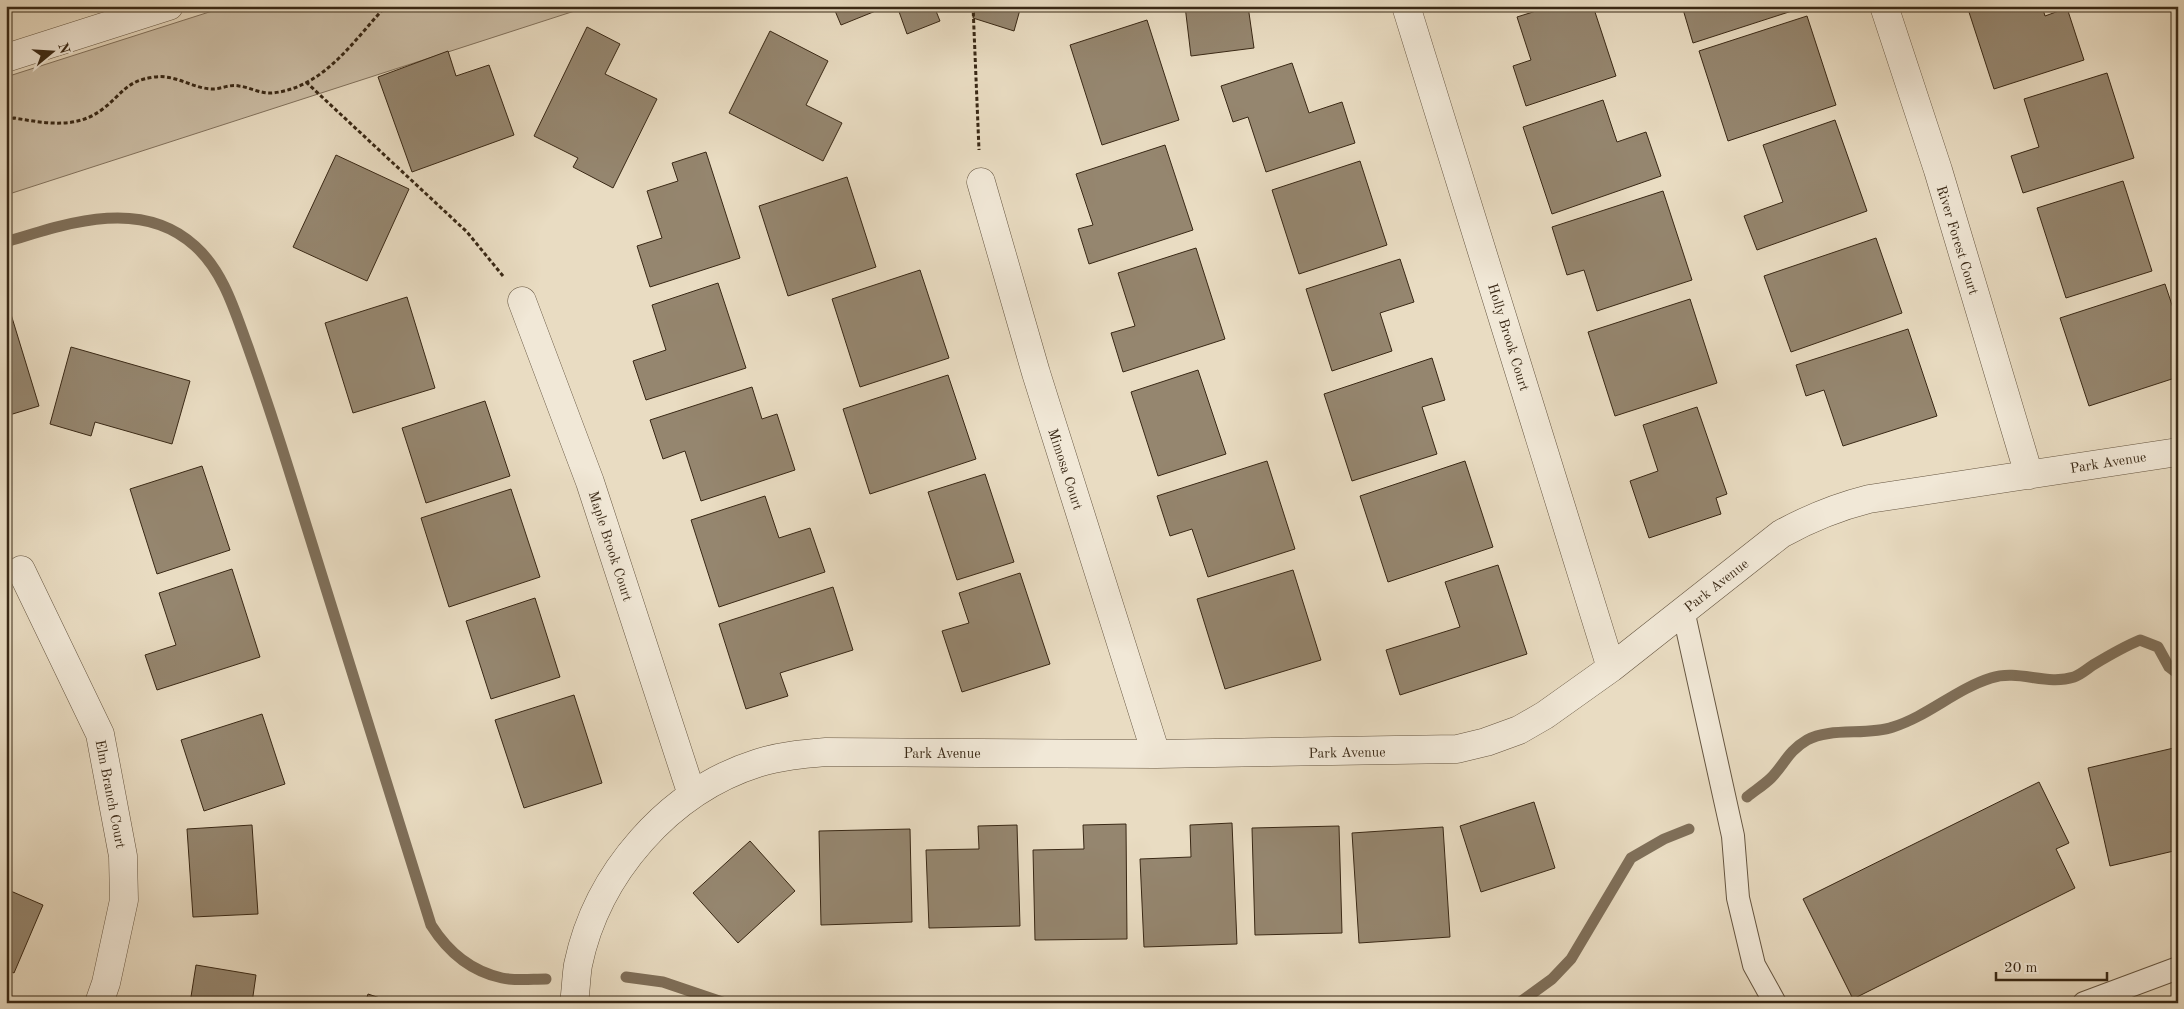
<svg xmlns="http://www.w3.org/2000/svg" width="2184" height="1009" font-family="'Old Standard TT',serif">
<rect width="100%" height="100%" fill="#e9dcc2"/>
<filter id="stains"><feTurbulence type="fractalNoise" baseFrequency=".004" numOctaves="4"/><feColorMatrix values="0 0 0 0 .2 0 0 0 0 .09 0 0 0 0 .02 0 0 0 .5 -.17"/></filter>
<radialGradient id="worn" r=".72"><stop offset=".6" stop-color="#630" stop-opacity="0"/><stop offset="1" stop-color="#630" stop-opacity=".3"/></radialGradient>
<path fill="#cbbda5" stroke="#82725d" d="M 228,6 L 590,6 L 6,195 L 6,77 Z"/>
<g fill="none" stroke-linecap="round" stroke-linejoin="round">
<path stroke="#7f6f59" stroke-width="11" d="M 6,242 C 67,223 142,197 195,246 C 224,272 235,312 248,347 C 264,392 279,438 293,483 C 340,631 384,779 431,925 C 448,952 470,971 502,978 C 515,981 532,979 546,979
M 1747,797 C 1754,791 1764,785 1771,778 C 1784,765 1788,751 1807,740 C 1830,727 1867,736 1893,727 C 1928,716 1956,689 1991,678 C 2019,669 2046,686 2074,677 C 2080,675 2087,669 2093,665 C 2108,656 2123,647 2140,640 L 2158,647 L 2169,667 L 2178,674
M 626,977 L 663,982 L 725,1003
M 1519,1003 L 1552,979 L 1571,959 L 1631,858 L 1664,839 L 1689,829"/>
</g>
<path fill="#95866f" stroke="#392815" d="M 833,6 L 888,6 L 841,25 Z
M 897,6 L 934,6 L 940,21 L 907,34 Z
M 976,6 L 1021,6 L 1014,31 L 973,18 Z
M 1053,6 L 1071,6 L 1070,11 Z
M 1185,6 L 1248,6 L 1254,48 L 1191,56 Z
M 1552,6 L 1593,6 L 1616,76 L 1526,106 L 1513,66 L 1531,60 L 1517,17 Z
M 1682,6 L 1793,6 L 1795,10 L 1693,43 Z
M 1967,6 L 2042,6 L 2045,16 L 2067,8 L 2084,60 L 1994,89 Z
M 1807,16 L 1836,105 L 1728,141 L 1699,51 Z
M 1147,20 L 1179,120 L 1102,145 L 1070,45 Z
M 587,27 L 620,44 L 605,74 L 657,99 L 613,188 L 573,167 L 578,158 L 534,136 Z
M 770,31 L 828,61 L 806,105 L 842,123 L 823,161 L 729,113 Z
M 448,51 L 456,76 L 489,65 L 514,135 L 412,172 L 378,77 Z
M 1292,63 L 1309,113 L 1342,102 L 1355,143 L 1266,172 L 1248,117 L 1233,122 L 1221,86 Z
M 2107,73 L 2134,158 L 2023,193 L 2011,156 L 2039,147 L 2024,99 Z
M 1603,100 L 1617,142 L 1646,132 L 1661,176 L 1552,214 L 1523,127 Z
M 1835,120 L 1867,211 L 1757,250 L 1744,216 L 1783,202 L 1763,145 Z
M 1165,145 L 1193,230 L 1089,264 L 1078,229 L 1093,225 L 1076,174 Z
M 706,152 L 740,258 L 650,287 L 637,246 L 662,238 L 647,191 L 678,181 L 672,163 Z
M 336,155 L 409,189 L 367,281 L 293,247 Z
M 1360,161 L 1387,245 L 1299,274 L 1272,190 Z
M 847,177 L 876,267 L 788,296 L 759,206 Z
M 2123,181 L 2152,271 L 2066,298 L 2037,208 Z
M 1663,191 L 1692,280 L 1597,311 L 1584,270 L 1567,275 L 1552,227 Z
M 1876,238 L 1902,313 L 1791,352 L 1764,276 Z
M 1196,248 L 1225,339 L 1123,372 L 1111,333 L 1135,326 L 1118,273 Z
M 1400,259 L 1414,302 L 1380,313 L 1392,351 L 1332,371 L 1306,289 Z
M 920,270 L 949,358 L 860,387 L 832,299 Z
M 718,283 L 746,368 L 646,400 L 633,361 L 666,350 L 652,305 Z
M 2165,284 L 2178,323 L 2178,377 L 2089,406 L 2060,318 Z
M 407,297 L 435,388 L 353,413 L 325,323 Z
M 1690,299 L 1717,383 L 1615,416 L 1588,332 Z
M 10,311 L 39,406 L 6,416 L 6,312 Z
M 1908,329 L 1937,416 L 1843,446 L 1824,390 L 1806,396 L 1796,365 Z
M 71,347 L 190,381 L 172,444 L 95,422 L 91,436 L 50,424 Z
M 1432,358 L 1445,400 L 1422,407 L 1437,454 L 1352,481 L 1324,394 Z
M 1198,370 L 1226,454 L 1158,476 L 1131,392 Z
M 948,375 L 976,459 L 870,494 L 843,409 Z
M 752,387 L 762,419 L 777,414 L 795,470 L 701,501 L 685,451 L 663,459 L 650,420 Z
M 485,401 L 510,476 L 426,503 L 402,428 Z
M 1697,407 L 1727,494 L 1716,498 L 1721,514 L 1649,538 L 1630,481 L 1658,471 L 1643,425 Z
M 1267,461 L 1295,549 L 1208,577 L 1192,529 L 1170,536 L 1157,496 Z
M 1465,461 L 1493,547 L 1388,582 L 1360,496 Z
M 202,466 L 230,550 L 157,574 L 130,489 Z
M 985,474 L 1014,562 L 957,580 L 928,492 Z
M 511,489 L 540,577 L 449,607 L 421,518 Z
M 765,496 L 779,538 L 810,528 L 825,572 L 719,607 L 691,520 Z
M 1498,565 L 1527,654 L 1400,695 L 1386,650 L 1460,627 L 1445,582 Z
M 232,569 L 260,657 L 157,690 L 145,655 L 176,645 L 159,593 Z
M 1293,570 L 1321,660 L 1225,689 L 1197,599 Z
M 1020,573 L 1050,664 L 962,692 L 942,631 L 969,623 L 959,593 Z
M 833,587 L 853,650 L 780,673 L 788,696 L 746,709 L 719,624 Z
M 535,598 L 560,677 L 491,699 L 466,621 Z
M 574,695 L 602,783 L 524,808 L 495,720 Z
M 262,714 L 285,784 L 204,811 L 181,740 Z
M 2178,747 L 2178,850 L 2110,866 L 2088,768 Z
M 2039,782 L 2069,843 L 2056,849 L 2075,888 L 1853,999 L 1803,899 Z
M 1534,802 L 1555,868 L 1481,892 L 1460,826 Z
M 1232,823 L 1237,944 L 1144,947 L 1140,859 L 1191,857 L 1190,825 Z
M 1126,824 L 1127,939 L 1035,940 L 1033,850 L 1084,849 L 1083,825 Z
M 252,825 L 258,914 L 193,917 L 187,829 Z
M 1017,825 L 1020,926 L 929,928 L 926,850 L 979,849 L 978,826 Z
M 1339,826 L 1342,933 L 1255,935 L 1252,828 Z
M 1443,827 L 1450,937 L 1359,943 L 1352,833 Z
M 910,829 L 912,922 L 821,925 L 819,831 Z
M 750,841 L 795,891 L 738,943 L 693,893 Z
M 6,889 L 43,905 L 14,973 L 6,969 Z
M 196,965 L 256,975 L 252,1003 L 190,1003 Z
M 368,994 L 395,1003 L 365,1003 Z"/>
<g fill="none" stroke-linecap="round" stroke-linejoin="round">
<defs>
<path id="lane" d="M 1683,610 L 1733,836 L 1738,898 L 1754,965 L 1775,1003
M 2084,1003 L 2178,968"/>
<path id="street" d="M 1406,6 L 1611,668
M 1884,6 L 1938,170 L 2029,475
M 6,58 L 169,6
M 981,182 L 1036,373 L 1156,754
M 522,301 L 590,482 L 692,795
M 21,570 L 100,734 L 123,856 L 124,900 L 106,983 L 99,1003
M 574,1003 C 576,990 576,977 578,965 C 597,873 669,791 758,763 C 780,756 803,754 826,752 L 1156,754 L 1457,749 L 1486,742 L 1519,730 L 1545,715 L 1611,668 L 1781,534 C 1810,518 1837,507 1869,499 L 2178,452"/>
</defs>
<use href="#lane" stroke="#655540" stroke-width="24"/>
<use href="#street" stroke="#655540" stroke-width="29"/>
<path stroke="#392815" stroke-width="3" stroke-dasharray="4 2.5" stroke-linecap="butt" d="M 973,6 L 979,150
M 306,82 L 467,232 L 503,276
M 6,121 L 14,118 C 45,123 77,130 104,108 C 123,93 126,81 154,77 C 176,74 193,89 213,89 C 221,89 230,84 239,86 C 249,87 261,94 272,93 C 324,88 353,41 386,6"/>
<use href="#lane" stroke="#f1e8d7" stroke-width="22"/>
<use href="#street" stroke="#f1e8d7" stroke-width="28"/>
</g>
<g text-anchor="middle" stroke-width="4" stroke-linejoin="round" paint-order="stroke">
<g font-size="14" fill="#392815" stroke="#f1e8d7">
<text transform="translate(1958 240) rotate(73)" y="5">River Forest Court</text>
<text transform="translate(1509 337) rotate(73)" y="5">Holly Brook Court</text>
<text transform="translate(2108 462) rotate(-9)" y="5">Park Avenue</text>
<text transform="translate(1066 469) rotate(72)" y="5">Mimosa Court</text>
<text transform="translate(611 546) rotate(72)" y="5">Maple Brook Court</text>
<text transform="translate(1716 585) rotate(-38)" y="5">Park Avenue</text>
<text transform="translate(1347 752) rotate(-1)" y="5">Park Avenue</text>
<text x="942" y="758">Park Avenue</text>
<text transform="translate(111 794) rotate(79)" y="5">Elm Branch Court</text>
</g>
</g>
<rect width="2184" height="1009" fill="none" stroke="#e9dcc2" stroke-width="25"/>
<rect x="8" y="8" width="2169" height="994" fill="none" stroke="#392815" stroke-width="2.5"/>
<rect x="12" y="12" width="2159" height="984" fill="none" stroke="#392815"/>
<g transform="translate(52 52) rotate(72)" stroke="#f1e8d7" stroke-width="4" paint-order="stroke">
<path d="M0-4L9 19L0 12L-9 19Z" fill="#392815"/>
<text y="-8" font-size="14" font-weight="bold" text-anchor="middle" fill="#392815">N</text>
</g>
<path d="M1996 972v8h111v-8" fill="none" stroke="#392815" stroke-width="2.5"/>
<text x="2004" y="972" font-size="15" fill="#392815" stroke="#f1e8d7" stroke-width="4" paint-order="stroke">20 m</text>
<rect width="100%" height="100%" filter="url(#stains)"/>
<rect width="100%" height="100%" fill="url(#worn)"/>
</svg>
